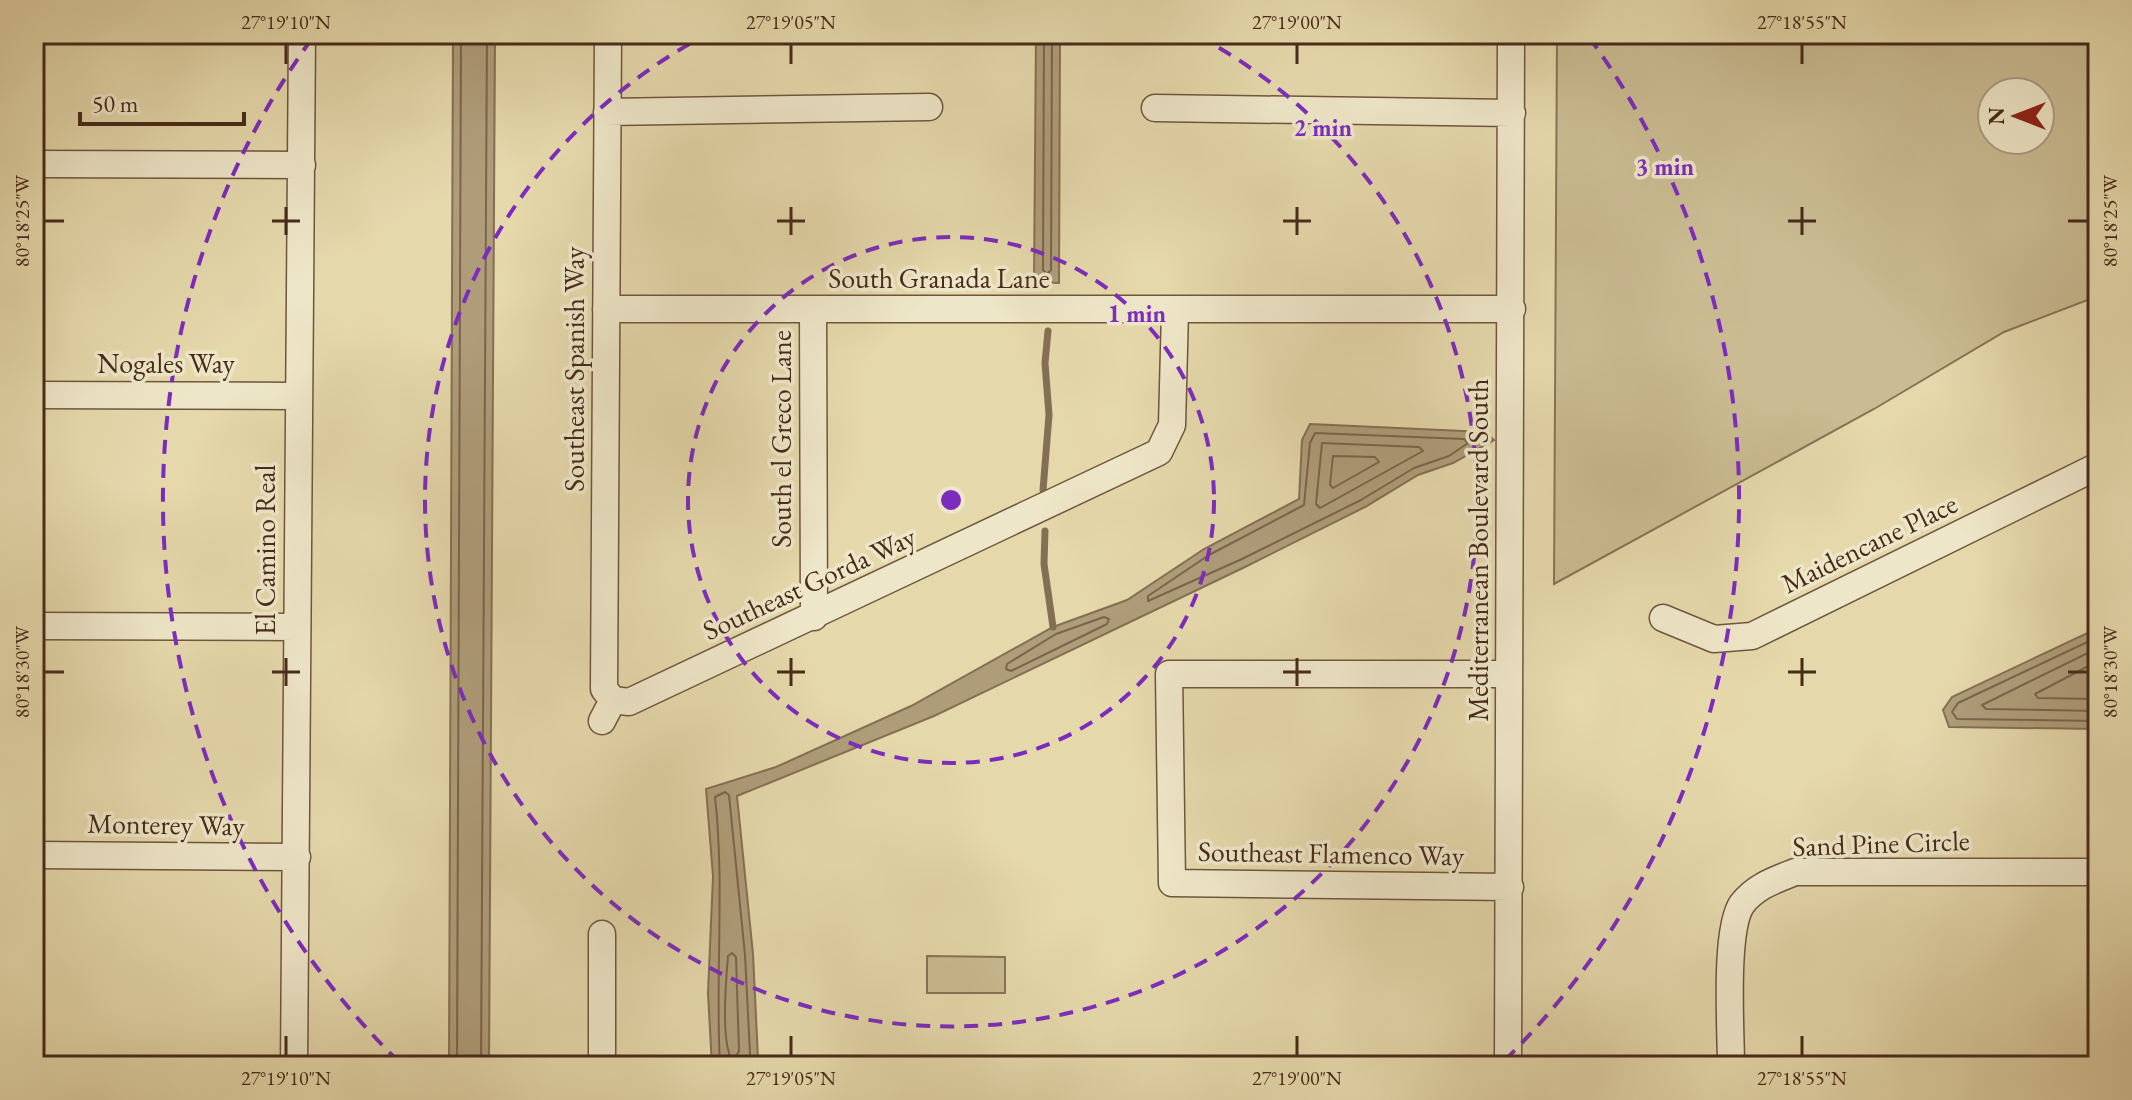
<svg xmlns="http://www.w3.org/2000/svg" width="2132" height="1100" font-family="'EB Garamond',serif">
<rect width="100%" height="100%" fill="#e5d8ab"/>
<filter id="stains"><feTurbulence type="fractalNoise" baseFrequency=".0025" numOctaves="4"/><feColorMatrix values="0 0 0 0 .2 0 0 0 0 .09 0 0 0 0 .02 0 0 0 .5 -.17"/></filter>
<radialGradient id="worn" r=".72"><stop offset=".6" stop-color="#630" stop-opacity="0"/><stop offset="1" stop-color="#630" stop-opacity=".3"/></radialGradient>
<path fill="#cabb92" stroke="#887356" stroke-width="2" fill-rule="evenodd" d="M 1557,34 L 2098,34 L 2098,296 L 2004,332 L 1874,409 L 1554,584 ZM 1992,92 L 2040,92 L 2040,140 L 1992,140 Z
M 927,956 L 1005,957 L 1005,993 L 927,993 Z"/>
<path fill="#af9d7a" stroke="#856f54" stroke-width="2" d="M 453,34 L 495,34 L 489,1066 L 449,1066 Z
M 1036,34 L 1060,34 L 1059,283 L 1034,282 Z
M 1310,424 L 1485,432 L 1494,440 L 1453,463 L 1418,475 L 1365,507 L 1245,567 L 934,716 L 737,796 L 753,954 L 758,1059 L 752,1066 L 712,1066 L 708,993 L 713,876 L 706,789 L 776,767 L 911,706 L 1053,627 L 1127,600 L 1204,549 L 1299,499 L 1302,440 Z
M 2098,628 L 2098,729 L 1949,727 L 1943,710 L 1952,697 Z"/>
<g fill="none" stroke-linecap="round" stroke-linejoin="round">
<path stroke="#7b644a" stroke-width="2" d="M 1044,34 L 1043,270 L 1047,274 L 1051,270 L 1052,34
M 1315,433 L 1464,439 L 1468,443 L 1449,456 L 1414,468 L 1361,500 L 1242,559 L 1148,601 L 1148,596 L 1209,555 L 1304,505 L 1310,443 Z
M 1322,443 L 1419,447 L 1423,451 L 1320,508 L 1316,504 Z
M 1333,456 L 1375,457 L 1379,462 L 1333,488 L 1330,485 Z
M 1104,617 L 1109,619 L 1107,624 L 1011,671 L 1006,669 L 1007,664 L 1056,634 Z
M 2098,637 L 1958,703 L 1952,712 L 1957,719 L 2098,721
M 2098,648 L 1982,705 L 1986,709 L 2098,711
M 2098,661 L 2035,694 L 2038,698 L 2098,699
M 732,953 L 736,957 L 739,1051 L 733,1061 C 720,1046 726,979 728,956 Z
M 457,1066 L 461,34
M 481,1066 L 487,34
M 720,1066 C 715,976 725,887 715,797 L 725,792 L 729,795 L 745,955 L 750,1054 L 746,1066"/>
<path stroke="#856f54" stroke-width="7" d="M 1043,490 L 1049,415 L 1045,363 L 1048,331
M 1045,531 L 1044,564 L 1053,627"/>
<defs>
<path id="minor" d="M 608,34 L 604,689 L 613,700
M 1155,108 L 1512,113
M 607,112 L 929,107
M 34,164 L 302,165
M 606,309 L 1512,309
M 813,309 L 814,617
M 34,395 L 298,396
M 1663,618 L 1714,639 L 1752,636 L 2098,466
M 34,626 L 297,627
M 1508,674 L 1169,674 L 1172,883 L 1510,887
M 613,700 L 629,702 L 1159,452 L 1172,425 L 1175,311
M 602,721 L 613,700
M 34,855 L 297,857
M 602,934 L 602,1066
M 294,1066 L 302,34
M 1508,1066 L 1511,34
M 1731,1066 C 1731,1031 1724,930 1742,904 C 1756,886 1775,880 1795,872 L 2098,872"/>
</defs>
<use href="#minor" stroke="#6e563e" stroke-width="29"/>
<use href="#minor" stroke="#eee6c8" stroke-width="26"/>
</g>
<path fill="none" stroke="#472b1a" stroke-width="3" d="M 286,44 L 286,64M 791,44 L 791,64M 1297,44 L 1297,64M 1802,44 L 1802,64M 286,207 L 286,235M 791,207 L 791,235M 1297,207 L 1297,235M 1802,207 L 1802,235M 44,221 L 64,221M 272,221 L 300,221M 777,221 L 805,221M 1283,221 L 1311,221M 1788,221 L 1816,221M 2068,221 L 2088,221M 286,658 L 286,686M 791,658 L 791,686M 1297,658 L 1297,686M 1802,658 L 1802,686M 44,672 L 64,672M 272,672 L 300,672M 777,672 L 805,672M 1283,672 L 1311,672M 1788,672 L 1816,672M 2068,672 L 2088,672M 286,1036 L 286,1056M 791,1036 L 791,1056M 1297,1036 L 1297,1056M 1802,1036 L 1802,1056"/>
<g fill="none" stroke="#7b2cbf" stroke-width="4" stroke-dasharray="14 10">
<circle cx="951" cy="500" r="263"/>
<path d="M1198 36A526 526 0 1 1 704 36"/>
<path d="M399 1062A788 788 0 0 1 313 37M1589 37A788 788 0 0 1 1503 1062"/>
</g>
<g text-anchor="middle" stroke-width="7" stroke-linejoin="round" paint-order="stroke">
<g font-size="28" fill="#472b1a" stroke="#eee6c8">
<text x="939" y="288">South Granada Lane</text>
<text x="166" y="373">Nogales Way</text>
<text transform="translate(574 369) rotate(-90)" y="10">Southeast Spanish Way</text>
<text transform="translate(781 439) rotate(-90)" y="10">South el Greco Lane</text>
<text transform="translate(1869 543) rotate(-26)" y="10">Maidencane Place</text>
<text transform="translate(265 550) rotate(-90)" y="10">El Camino Real</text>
<text transform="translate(1478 550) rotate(-90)" y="10">Mediterranean Boulevard South</text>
<text transform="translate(809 583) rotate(-25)" y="10">Southeast Gorda Way</text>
<text transform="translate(166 824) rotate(1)" y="10">Monterey Way</text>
<text transform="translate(1881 843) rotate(-2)" y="10">Sand Pine Circle</text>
<text transform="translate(1331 853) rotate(1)" y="10">Southeast Flamenco Way</text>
</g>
</g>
<circle cx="951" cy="500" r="12" fill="#7b2cbf" stroke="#eee6c8" stroke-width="4"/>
<g font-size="24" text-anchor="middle" font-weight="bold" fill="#7b2cbf" stroke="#eee6c8" stroke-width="7" stroke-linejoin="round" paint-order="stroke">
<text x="1323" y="136">2 min</text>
<text x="1665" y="175">3 min</text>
<text x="1137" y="322">1 min</text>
</g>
<rect width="2132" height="1100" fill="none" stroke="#e5d8ab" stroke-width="88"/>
<g transform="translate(2016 116) rotate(270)"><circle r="38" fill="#eee6c8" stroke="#ab9b82" stroke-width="2"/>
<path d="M0-6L14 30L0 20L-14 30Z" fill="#8f2418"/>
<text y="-12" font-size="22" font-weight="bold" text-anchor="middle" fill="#472b1a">N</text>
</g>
<path d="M80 112v12h164v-12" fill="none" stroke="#472b1a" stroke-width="4"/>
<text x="92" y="112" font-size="24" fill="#472b1a" stroke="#eee6c8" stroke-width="6" paint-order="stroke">50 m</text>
<rect x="44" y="44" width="2044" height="1012" fill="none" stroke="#472b1a" stroke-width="3"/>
<g font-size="20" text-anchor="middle" fill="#472b1a">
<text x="286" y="29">27°19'10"N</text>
<text x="791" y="29">27°19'05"N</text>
<text x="1297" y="29">27°19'00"N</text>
<text x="1802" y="29">27°18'55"N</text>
<text transform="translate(2110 221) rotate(-90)" y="7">80°18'25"W</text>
<text transform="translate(22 221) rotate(-90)" y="7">80°18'25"W</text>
<text transform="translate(2110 672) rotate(-90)" y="7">80°18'30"W</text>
<text transform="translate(22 672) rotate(-90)" y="7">80°18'30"W</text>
<text x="286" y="1085">27°19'10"N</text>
<text x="791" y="1085">27°19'05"N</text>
<text x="1297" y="1085">27°19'00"N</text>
<text x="1802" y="1085">27°18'55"N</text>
</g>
<rect width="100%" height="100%" filter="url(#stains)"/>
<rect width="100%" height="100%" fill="url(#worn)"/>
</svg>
